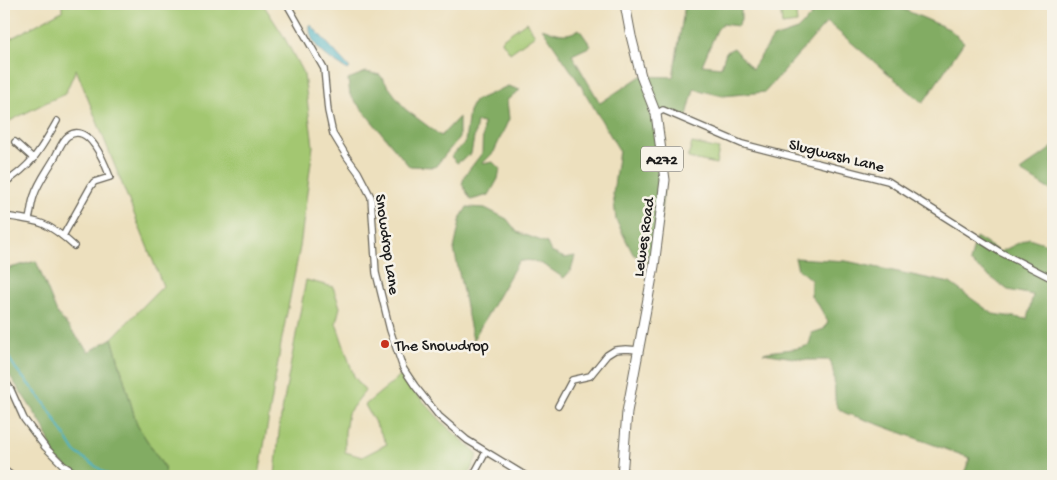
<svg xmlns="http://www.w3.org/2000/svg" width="1057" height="480" font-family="'Gochi Hand',sans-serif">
<rect width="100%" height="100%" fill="#f7f3e8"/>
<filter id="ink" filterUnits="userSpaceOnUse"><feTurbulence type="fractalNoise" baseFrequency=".02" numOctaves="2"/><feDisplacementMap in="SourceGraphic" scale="10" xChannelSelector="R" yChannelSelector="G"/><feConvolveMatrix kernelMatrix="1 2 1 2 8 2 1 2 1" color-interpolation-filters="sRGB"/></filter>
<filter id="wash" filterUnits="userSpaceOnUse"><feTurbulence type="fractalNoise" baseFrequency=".0096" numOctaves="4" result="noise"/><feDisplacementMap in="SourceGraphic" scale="20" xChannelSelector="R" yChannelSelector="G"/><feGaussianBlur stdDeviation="1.12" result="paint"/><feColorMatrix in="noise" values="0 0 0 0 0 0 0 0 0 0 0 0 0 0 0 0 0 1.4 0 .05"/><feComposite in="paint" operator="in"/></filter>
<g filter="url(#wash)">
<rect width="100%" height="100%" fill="#ede0be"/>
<path fill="#a3c771" stroke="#607246" d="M 62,4 L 263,4 L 283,35 L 304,75 L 313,146 L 300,247 L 282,338 L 259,476 L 165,476 L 164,467 L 137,425 L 112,338 L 163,286 L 76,69 L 65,94 L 49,101 L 4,124 L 4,38 L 6,41 L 62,11 Z
M 780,4 L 795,4 L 797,23 L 782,25 Z
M 526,22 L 535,35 L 510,53 L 501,40 Z
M 692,143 L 719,149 L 716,164 L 688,158 Z
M 306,280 L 333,287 L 340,307 L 336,323 L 354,376 L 365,391 L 348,413 L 345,432 L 345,452 L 362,457 L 387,444 L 365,405 L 400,376 L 446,426 L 478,454 L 468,476 L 275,476 L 280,422 Z"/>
<path fill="#82ac63" stroke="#4f6440" d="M 685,4 L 741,4 L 741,19 L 738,26 L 722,24 L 717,30 L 702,65 L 721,67 L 726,52 L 734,48 L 752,69 L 773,38 L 797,30 L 811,16 L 815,4 L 839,4 L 844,7 L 856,4 L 891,4 L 949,29 L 964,42 L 923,103 L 827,22 L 765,92 L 723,96 L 694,89 L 686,119 L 663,110 L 656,114 L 665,180 L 654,266 L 633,254 L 616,220 L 613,193 L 619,150 L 578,81 L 542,28 C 556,33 567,38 579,29 L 591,46 L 572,55 L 600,103 L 641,76 L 673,77 Z
M 366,72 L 380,75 L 405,109 L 441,136 L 459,117 L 459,138 L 435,167 L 409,166 L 350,95 L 348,79 Z
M 508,86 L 520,90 L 507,100 L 509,119 L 494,152 L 482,164 L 493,162 L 500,169 L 498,179 L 489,195 L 471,200 L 462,184 L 465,175 L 482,153 L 483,123 L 477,122 L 471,154 L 457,163 L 451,157 L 465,142 L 469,111 L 474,101 Z
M 1053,147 L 1053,192 L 1020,171 Z
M 467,207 L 485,208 L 507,219 L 517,232 L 547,243 L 551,252 L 565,258 L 575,256 L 571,270 L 564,278 C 549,269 536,256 518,262 L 473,340 L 454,249 L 461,217 Z
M 976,237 L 1000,252 L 1029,238 L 1053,246 L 1053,476 L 963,476 L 970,458 L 858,417 C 829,410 837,403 834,379 C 834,373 832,366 830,360 L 806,360 L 763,353 C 780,349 793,351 809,345 L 812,333 L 824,329 L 828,322 L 819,306 L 811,296 L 811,280 L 798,269 L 795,258 L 846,261 L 950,283 L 993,314 L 1027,319 L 1033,295 L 1008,290 L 970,262 Z
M 36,261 L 57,313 L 89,352 L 112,338 L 137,425 L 164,467 L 165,476 L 80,476 L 55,458 L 45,430 L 38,418 L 4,367 L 4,272 L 6,269 Z"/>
<path fill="#45b0c3" stroke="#306670" d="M 310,24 L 350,68 L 348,70 C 331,60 307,46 310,24 Z"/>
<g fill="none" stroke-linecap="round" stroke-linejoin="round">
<path stroke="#45b0c3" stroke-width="2" d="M 4,350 L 16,369 L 46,405 L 75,452 L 110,476"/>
</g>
</g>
<g filter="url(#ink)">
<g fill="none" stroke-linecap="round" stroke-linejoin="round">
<defs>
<path id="minor" d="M 287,4 L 324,69 L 328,111 L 333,134 L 347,157 L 358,172 L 371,197 L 376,273 L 390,330 L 403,368 L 415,386 L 439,416 L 467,440 L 526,476
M 656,114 L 663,110 L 742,144 L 888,181 L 1000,252 L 1053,279
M 15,142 L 34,159
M 4,183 C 32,166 41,149 57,121
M 4,216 C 39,221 47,221 74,246
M 29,219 C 31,212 31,204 34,196 C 38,183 47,171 54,159 C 58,152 62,140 68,136 C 89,121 105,164 110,177 L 94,182 L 91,186 L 63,236
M 4,379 L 11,390 L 24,419 L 45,447 L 63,465 L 80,476
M 558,406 L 572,380 L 590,376 L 607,355 L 615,350 L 626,349 L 639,350
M 4,470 L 12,476
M 473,476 L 486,452"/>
<path id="highway" d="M 622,476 L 627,412 L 654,266 L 665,180 L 656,114 L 641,76 L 631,36 L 625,4"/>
</defs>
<use href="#minor" stroke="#656155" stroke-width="8"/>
<use href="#highway" stroke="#656155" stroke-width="11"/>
<use href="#minor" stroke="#fff" stroke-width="5.5"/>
<use href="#highway" stroke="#fff" stroke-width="9"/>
</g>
</g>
<circle fill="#c8321e" stroke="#f7f3e8" stroke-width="2" cx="385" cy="344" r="5"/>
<g text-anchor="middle" stroke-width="5" stroke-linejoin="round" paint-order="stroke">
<rect fill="#f7f3e8" stroke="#5e5c59" stroke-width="1" x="641" y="146.5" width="42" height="25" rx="4"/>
<g font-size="15" font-weight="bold" fill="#1c1c1c">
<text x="662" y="164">A272</text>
</g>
<g font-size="16" fill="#1c1c1c" stroke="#f7f3e8">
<text transform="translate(837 154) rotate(14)" y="6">Slugwash Lane</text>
<text transform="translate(642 237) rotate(-82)" y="6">Lewes Road</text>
<text transform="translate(389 244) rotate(82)" y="6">Snowdrop Lane</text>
</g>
<g font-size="16" fill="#1c1c1c" stroke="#f7f3e8" text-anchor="start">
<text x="395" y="350">The Snowdrop</text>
</g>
</g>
<rect width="1057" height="480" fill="none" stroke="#f7f3e8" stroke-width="20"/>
</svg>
